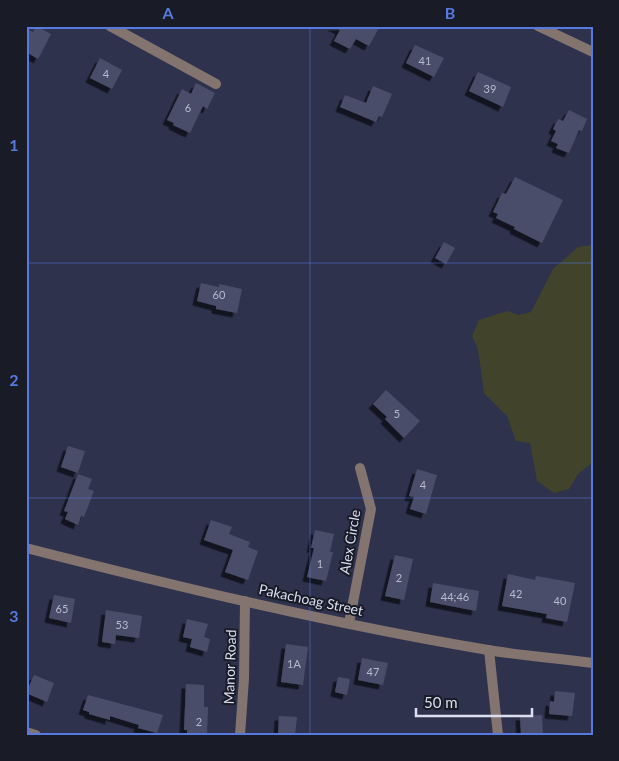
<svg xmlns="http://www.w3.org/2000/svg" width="619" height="761" font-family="Lato,sans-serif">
<defs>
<filter id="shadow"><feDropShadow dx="-4.5" dy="4.5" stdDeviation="0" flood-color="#0009"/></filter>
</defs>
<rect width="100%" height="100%" fill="#2e324d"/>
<path fill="#41442a" d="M 593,245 L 593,462 L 578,474 L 569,489 L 554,493 L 537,481 L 530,443 L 516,441 L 507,416 L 484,393 L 478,349 L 472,336 L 479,320 L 507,311 L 518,315 L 531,312 L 553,269 L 578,247 Z"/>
<path fill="#4a4e69" filter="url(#shadow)" d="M 36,26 L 51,34 L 38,59 L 26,52 L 26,28 L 33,32 Z
M 332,26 L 380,26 L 369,46 L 356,39 L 350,49 L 334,41 L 340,30 Z
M 415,45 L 444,58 L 434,77 L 406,63 Z
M 100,58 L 122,70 L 112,89 L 90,78 Z
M 478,72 L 511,87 L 503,107 L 469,91 Z
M 196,83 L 215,93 L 207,109 L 203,106 L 190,133 L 173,125 L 174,123 L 167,120 L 182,89 L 191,94 Z
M 373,86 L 392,94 L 382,117 L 379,116 L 376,122 L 340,107 L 345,95 L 366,103 Z
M 569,110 L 587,119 L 582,131 L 579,130 L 569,153 L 556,148 L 558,144 L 551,141 L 556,131 L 553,129 L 558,119 L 563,121 Z
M 515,177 L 563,200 L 542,243 L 514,229 L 515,227 L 496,218 L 498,214 L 493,212 L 502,193 L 506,194 Z
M 444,242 L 455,248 L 446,264 L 435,258 Z
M 201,283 L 219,287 L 219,284 L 242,289 L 237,313 L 216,309 L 216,306 L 197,301 Z
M 386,390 L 420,421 L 404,438 L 385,419 L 387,417 L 373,404 Z
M 68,446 L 85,451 L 78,473 L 61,467 Z
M 417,469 L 437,475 L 426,514 L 410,509 L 414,497 L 409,496 Z
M 78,474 L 92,479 L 88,489 L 94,491 L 84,517 L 81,516 L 78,525 L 65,519 L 68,512 L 64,511 Z
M 211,520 L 232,527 L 229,534 L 250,542 L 248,547 L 258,551 L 248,580 L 225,572 L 233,550 L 204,540 Z
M 315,530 L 334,534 L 330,552 L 333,552 L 326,581 L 307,577 L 314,548 L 311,548 Z
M 395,555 L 413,559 L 404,600 L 385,596 Z
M 508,574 L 535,580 L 536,576 L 575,583 L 567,622 L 546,618 L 547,614 L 502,606 Z
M 433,583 L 479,591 L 476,611 L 430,602 Z
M 54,595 L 75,599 L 71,623 L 49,618 Z
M 106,610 L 142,616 L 139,638 L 116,635 L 115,644 L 102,642 Z
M 187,619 L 208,624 L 204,637 L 210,639 L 207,652 L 190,647 L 192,639 L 183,637 Z
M 286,644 L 308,647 L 303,685 L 281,682 Z
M 362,658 L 388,663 L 383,685 L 358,680 Z
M 34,675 L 54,683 L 47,702 L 26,693 Z
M 338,677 L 350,679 L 347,695 L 335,692 Z
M 186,684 L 204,685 L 204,707 L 208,707 L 207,735 L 187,735 L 187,730 L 184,730 Z
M 555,691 L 575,693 L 572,716 L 549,714 L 550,701 L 554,702 Z
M 88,695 L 163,715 L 157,733 L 138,728 L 139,725 L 110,716 L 110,720 L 89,714 L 89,712 L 83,710 Z
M 542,715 L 543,735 L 521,735 L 520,716 Z
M 279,716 L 297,717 L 295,735 L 278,735 Z"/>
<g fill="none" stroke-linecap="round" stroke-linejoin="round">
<path stroke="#83746f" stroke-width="10" d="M 110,26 L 216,84
M 538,26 L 593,52
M 349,623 L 371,509 L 360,468
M 489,650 L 498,735
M 26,732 L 36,735
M 240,735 L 244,679 L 245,601"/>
<path stroke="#83746f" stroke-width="10" d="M 26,548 C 178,587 333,624 488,650 C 522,656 558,658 593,663"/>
</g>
<path fill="none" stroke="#567adf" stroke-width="1" stroke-opacity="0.55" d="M 310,26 L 310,735M 26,263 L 593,263M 26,498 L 593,498"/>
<g text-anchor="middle" stroke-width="4" stroke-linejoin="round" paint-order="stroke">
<g font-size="11" fill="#b7bbce">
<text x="425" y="65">41</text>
<text x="106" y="78">4</text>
<text x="490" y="93">39</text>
<text x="188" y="112">6</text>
<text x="219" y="299">60</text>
<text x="397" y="418">5</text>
<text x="423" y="489">4</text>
<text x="320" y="568">1</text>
<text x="399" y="582">2</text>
<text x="516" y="598">42</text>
<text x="455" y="601">44;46</text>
<text x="560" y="605">40</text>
<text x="62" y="613">65</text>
<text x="122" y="629">53</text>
<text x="294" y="668">1A</text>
<text x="373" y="676">47</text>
<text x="199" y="726">2</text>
</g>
<g font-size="14" fill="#dbdff0" stroke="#191b27">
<text transform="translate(350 542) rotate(-80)" y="5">Alex Circle</text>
<text transform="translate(311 600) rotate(12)" y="5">Pakachoag Street</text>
<text transform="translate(230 667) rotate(-88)" y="5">Manor Road</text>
</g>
</g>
<rect width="619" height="761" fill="none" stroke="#191b27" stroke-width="55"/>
<path d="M416 708v8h116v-8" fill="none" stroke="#dbdff0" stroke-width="2.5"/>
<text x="424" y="708" font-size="15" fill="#dbdff0" stroke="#191b27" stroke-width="4" paint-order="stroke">50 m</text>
<rect x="28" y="28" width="564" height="706" fill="none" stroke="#567adf" stroke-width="2"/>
<g font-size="16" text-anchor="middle" font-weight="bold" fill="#567adf">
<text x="168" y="19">A</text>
<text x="450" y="19">B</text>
<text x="14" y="151">1</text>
<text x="14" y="386">2</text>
<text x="14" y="622">3</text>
</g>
</svg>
